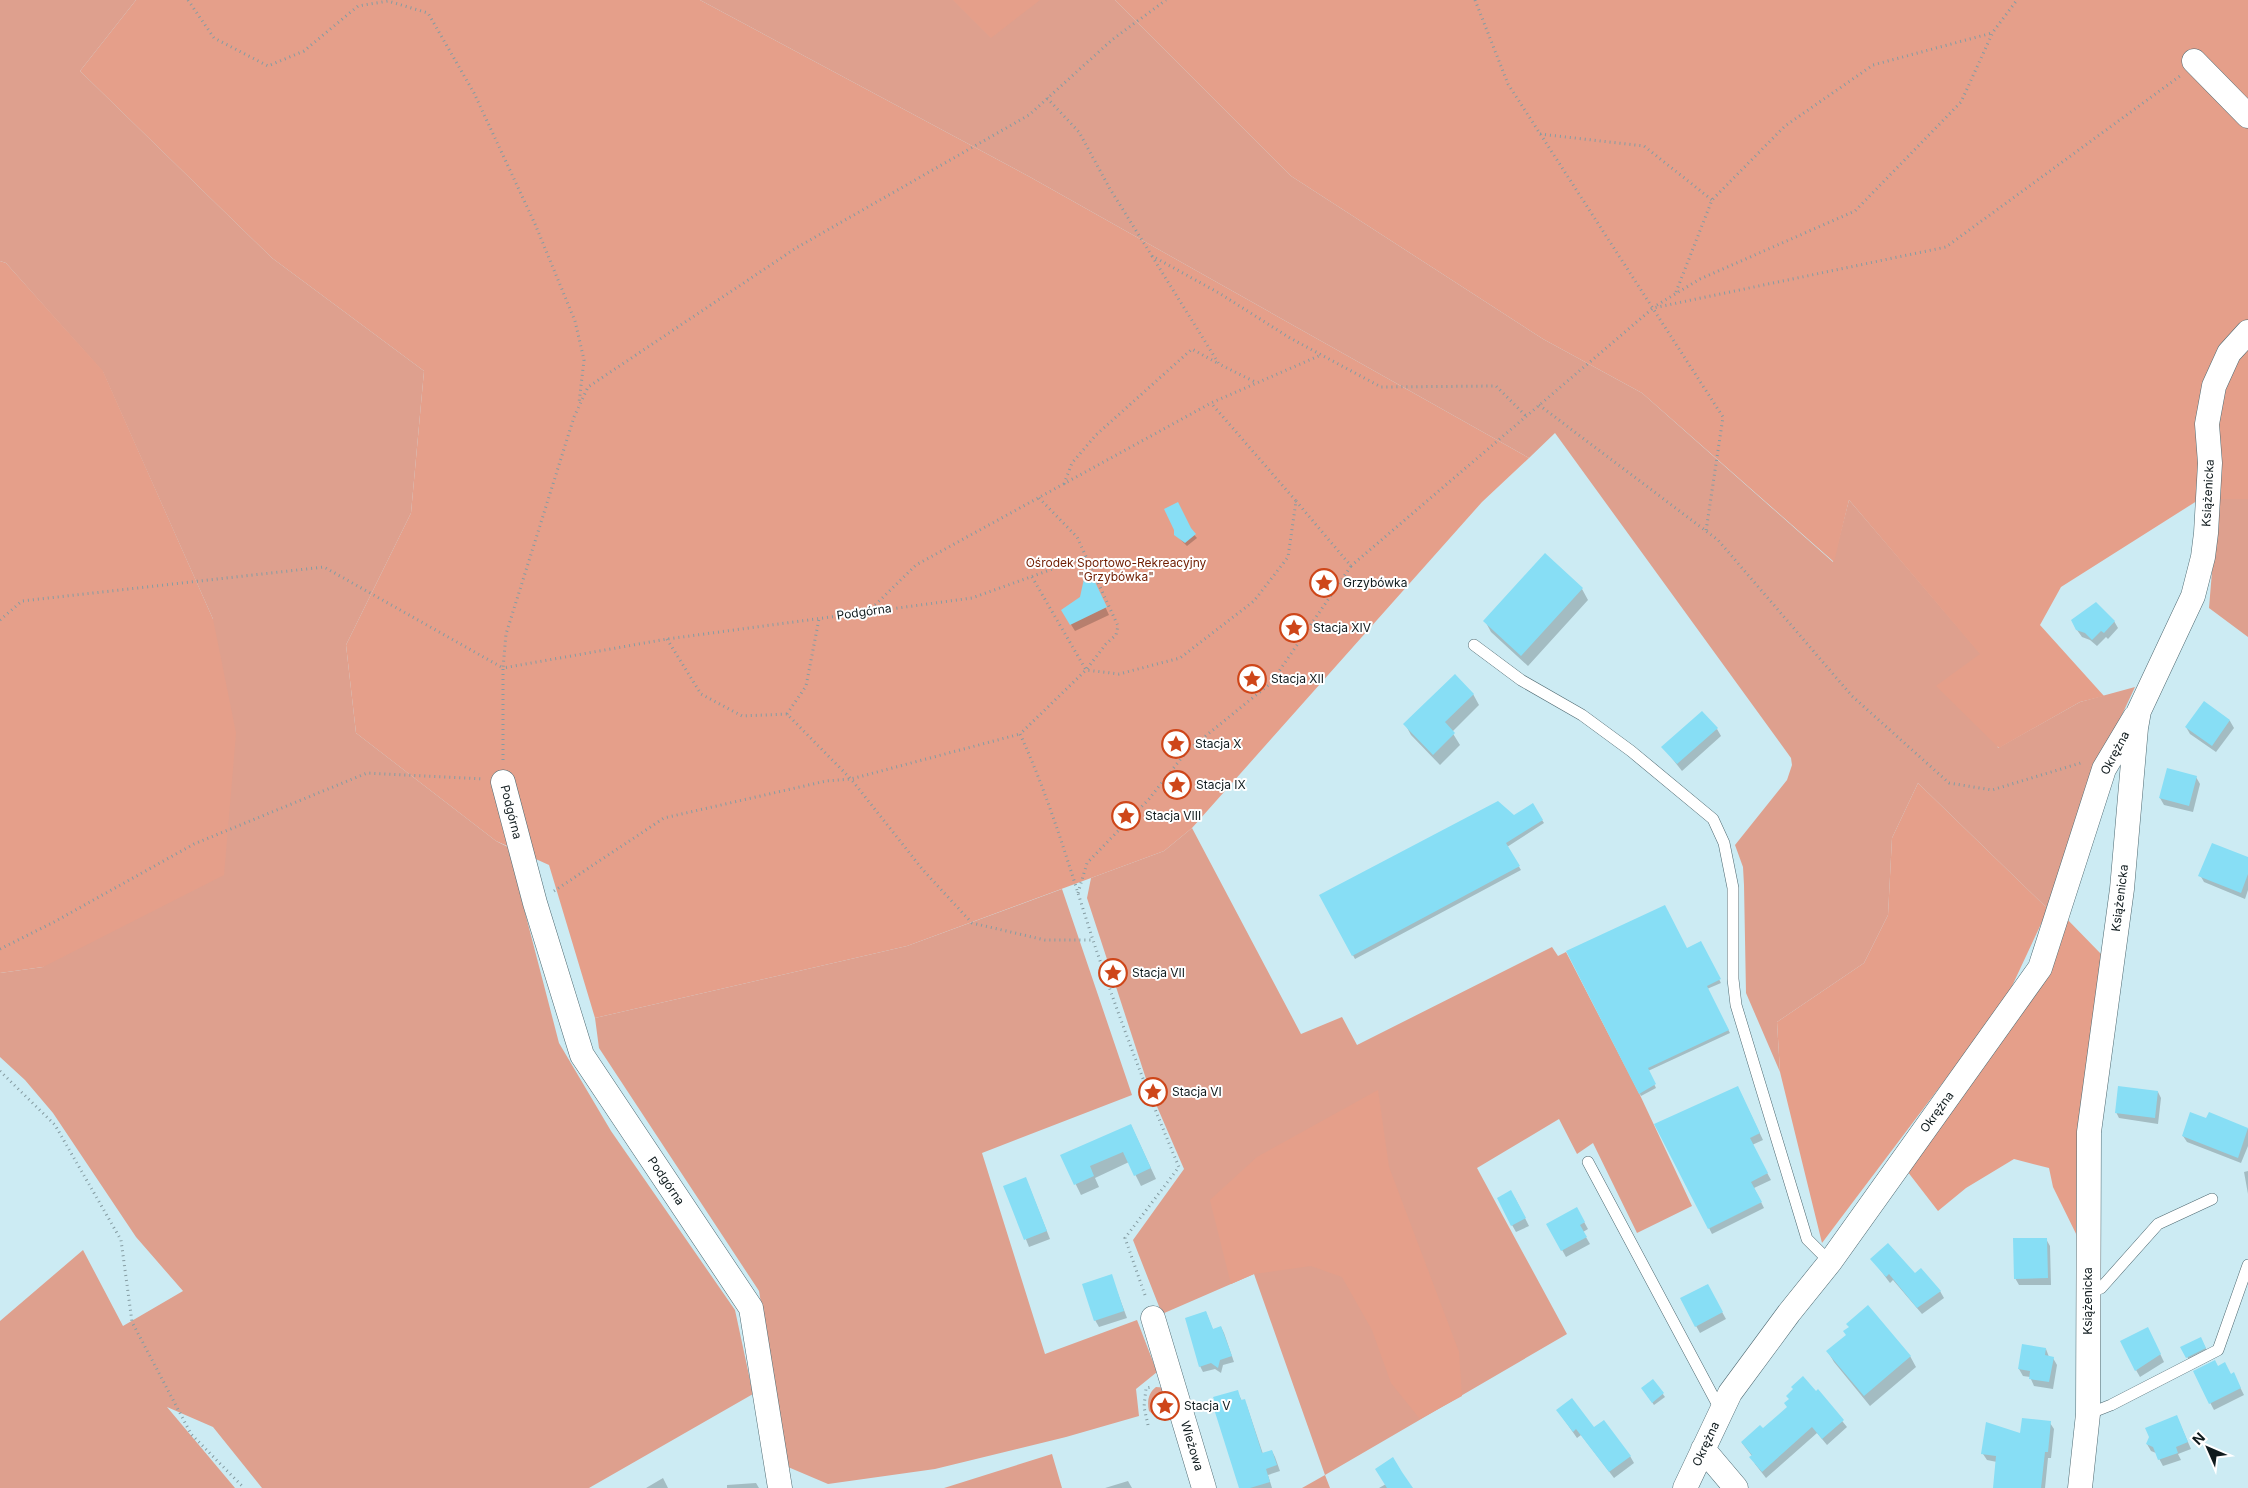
<svg xmlns="http://www.w3.org/2000/svg" width="2248" height="1488" font-family="Inter,sans-serif">
<rect width="100%" height="100%" fill="#ccebf3"/>
<path fill="#dea08e" d="M 0,0 L 136,0 L 80,71 L 272,258 L 424,371 L 411,513 L 346,645 L 356,733 L 496,841 L 508,847 L 559,1043 L 611,1131 L 735,1310 L 753,1394 L 589,1488 L 262,1488 L 213,1427 L 167,1407 L 235,1488 L 0,1488 L 0,1321 L 83,1250 L 123,1326 L 183,1291 L 136,1237 L 53,1113 L 25,1080 L 0,1057 L 0,973 L 43,967 L 213,619 L 103,372 L 6,263 L 0,261 Z
M 700,0 L 1115,0 L 1291,176 L 1543,339 L 1642,393 L 1833,562 L 1849,500 L 1981,654 L 1998,748 L 2080,702 L 2135,687 L 2081,802 L 2048,909 L 1918,783 L 1892,838 L 1888,915 L 1864,963 L 1777,1022 L 1780,1072 L 1746,993 L 1744,885 L 1743,867 L 1735,845 L 1787,780 L 1792,765 L 1791,758 L 1555,433 L 1529,458 L 1030,177 Z
M 2218,499 L 2248,499 L 2248,637 L 2209,608 Z
M 1192,828 L 1301,1034 L 1342,1017 L 1357,1045 L 1552,947 L 1558,956 L 1566,952 L 1639,1093 L 1692,1206 L 1637,1233 L 1593,1143 L 1577,1154 L 1559,1119 L 1477,1168 L 1567,1334 L 1325,1475 L 1330,1488 L 1302,1488 L 1325,1475 L 1254,1274 L 1162,1314 L 1133,1240 L 1184,1169 L 1149,1088 L 1087,898 L 1091,878 L 1164,851 Z
M 1062,889 L 1132,1095 L 982,1153 L 1045,1354 L 1137,1320 L 1157,1372 L 1136,1389 L 1139,1416 L 1066,1437 L 935,1469 L 828,1484 L 788,1467 L 759,1291 L 599,1048 L 595,1018 L 907,946 Z
M 1156,1387 L 1168,1388 L 1171,1418 L 1155,1416 L 1149,1411 C 1147,1402 1148,1393 1156,1387 Z
M 1052,1454 L 1062,1488 L 944,1488 Z"/>
<path fill="#e59f8a" d="M 136,0 L 700,0 L 1030,177 L 1529,458 L 1482,502 L 1192,828 L 1164,851 L 907,946 L 595,1018 L 549,865 L 496,841 L 356,733 L 346,645 L 411,513 L 424,371 L 272,258 L 80,71 Z
M 953,0 L 1040,0 L 991,38 Z
M 1115,0 L 2248,0 L 2248,499 L 2200,499 L 2061,587 L 2040,625 L 2104,696 L 2080,702 L 1999,748 L 1936,686 L 1980,654 L 1849,500 L 1834,562 L 1642,393 L 1543,339 L 1291,176 Z
M 0,261 L 6,263 L 103,371 L 213,619 L 236,733 L 224,875 L 43,967 L 0,973 Z
M 1918,783 L 2048,909 L 2006,999 L 1822,1243 L 1780,1072 L 1777,1022 L 1864,963 L 1888,915 L 1892,838 Z
M 2065,917 L 2101,954 L 2087,1077 L 2083,1248 L 2053,1187 L 2049,1168 L 2014,1159 L 1966,1188 L 1938,1211 L 1904,1167 Z
M 1378,1090 L 1389,1167 L 1459,1352 L 1462,1396 L 1420,1419 L 1391,1383 L 1372,1330 L 1342,1277 L 1311,1266 L 1254,1274 L 1231,1284 L 1210,1200 L 1257,1157 Z"/>
<path fill="#0003" d="M 1190,530 L 1197,538 L 1187,546 L 1175,534 Z
M 1545,555 L 1582,589 L 1588,600 L 1528,666 L 1491,632 L 1485,621 Z
M 1090,574 L 1109,615 L 1075,631 L 1062,610 L 1081,598 Z
M 2114,621 L 2118,628 L 2108,639 L 2106,637 L 2097,646 L 2090,640 L 2082,637 L 2077,630 Z
M 1473,694 L 1479,705 L 1452,732 L 1460,745 L 1440,765 L 1411,735 L 1405,724 Z
M 2205,703 L 2230,721 L 2234,728 L 2216,752 L 2190,734 L 2186,727 Z
M 1717,729 L 1721,736 L 1682,771 L 1663,747 Z
M 2196,777 L 2200,784 L 2193,812 L 2164,805 L 2160,798 Z
M 1532,805 L 1544,823 L 1507,847 L 1521,870 L 1355,959 L 1321,896 L 1514,817 Z
M 2248,859 L 2248,890 L 2245,899 L 2204,882 L 2200,875 Z
M 1700,943 L 1721,983 L 1707,989 L 1730,1033 L 1648,1071 L 1656,1088 L 1641,1096 L 1568,952 L 1687,949 Z
M 2158,1092 L 2161,1098 L 2158,1124 L 2119,1118 L 2116,1112 Z
M 1741,1094 L 1763,1140 L 1752,1145 L 1771,1180 L 1754,1188 L 1764,1208 L 1712,1234 L 1709,1228 Z
M 2209,1114 L 2248,1129 L 2248,1146 L 2241,1163 L 2187,1142 L 2183,1136 L 2207,1120 Z
M 1131,1125 L 1156,1179 L 1141,1186 L 1129,1162 L 1095,1178 L 1099,1187 L 1081,1195 L 1062,1156 Z
M 2248,1171 L 2248,1194 L 2244,1172 Z
M 1029,1186 L 1050,1239 L 1029,1247 L 1005,1187 Z
M 1515,1198 L 1529,1226 L 1516,1232 L 1512,1225 Z
M 1577,1209 L 1588,1229 L 1583,1232 L 1590,1244 L 1566,1257 L 1548,1225 Z
M 2046,1239 L 2050,1246 L 2051,1285 L 2019,1285 L 2015,1278 Z
M 1872,1259 L 1915,1275 L 1940,1291 L 1944,1298 L 1922,1314 L 1893,1280 L 1890,1283 Z
M 1111,1275 L 1127,1318 L 1099,1327 L 1095,1320 Z
M 1707,1285 L 1726,1319 L 1700,1333 L 1681,1299 Z
M 1206,1312 L 1213,1330 L 1221,1327 L 1224,1333 L 1234,1362 L 1223,1365 L 1221,1373 L 1215,1369 L 1203,1372 L 1200,1366 Z
M 2151,1335 L 2164,1362 L 2140,1377 L 2136,1370 Z
M 2201,1339 L 2207,1351 L 2189,1360 L 2182,1348 Z
M 2046,1349 L 2049,1357 L 2053,1358 L 2057,1365 L 2053,1389 L 2034,1386 L 2030,1377 L 2023,1376 L 2019,1369 Z
M 1828,1352 L 1910,1356 L 1916,1367 L 1870,1406 L 1834,1362 Z
M 2217,1367 L 2237,1381 L 2244,1395 L 2214,1410 L 2194,1372 Z
M 1653,1381 L 1665,1397 L 1654,1405 L 1644,1391 Z
M 1237,1391 L 1242,1401 L 1244,1400 L 1247,1406 L 1263,1454 L 1272,1451 L 1275,1457 L 1280,1471 L 1268,1475 L 1272,1488 L 1241,1488 Z
M 1818,1391 L 1847,1427 L 1827,1445 L 1817,1433 L 1766,1478 L 1755,1464 L 1752,1456 L 1742,1443 Z
M 1558,1411 L 1593,1429 L 1630,1456 L 1634,1463 L 1614,1478 L 1581,1435 L 1577,1438 Z
M 2177,1417 L 2191,1449 L 2178,1454 L 2181,1460 L 2163,1466 L 2156,1453 L 2151,1451 L 2147,1444 Z
M 2050,1423 L 2054,1429 L 2051,1458 L 2048,1458 L 2045,1488 L 1994,1488 L 1997,1462 L 1987,1460 L 1983,1454 Z
M 663,1478 L 668,1488 L 646,1488 Z
M 1128,1481 L 1132,1488 L 1105,1488 Z
M 756,1483 L 759,1488 L 727,1488 L 727,1485 Z
M 1386,1484 L 1411,1488 L 1379,1488 Z"/>
<path fill="#87def5" d="M 1178,502 L 1191,528 L 1196,534 L 1185,543 L 1174,535 L 1174,530 L 1164,509 Z
M 1545,553 L 1583,588 L 1521,656 L 1483,621 Z
M 1087,565 L 1107,607 L 1070,625 L 1061,610 L 1080,597 Z
M 2096,602 L 2115,621 L 2104,633 L 2101,631 L 2092,640 L 2085,633 L 2076,630 L 2071,620 Z
M 1455,674 L 1474,694 L 1445,722 L 1455,733 L 1433,755 L 1403,724 Z
M 2204,701 L 2230,720 L 2212,746 L 2185,727 Z
M 1702,711 L 1718,728 L 1677,764 L 1661,747 Z
M 2167,768 L 2197,776 L 2189,806 L 2159,798 Z
M 1498,801 L 1514,815 L 1533,803 L 1543,820 L 1506,843 L 1520,866 L 1352,956 L 1319,895 Z
M 2212,843 L 2248,857 L 2248,874 L 2241,893 L 2198,876 Z
M 1665,905 L 1687,948 L 1701,941 L 1721,979 L 1707,986 L 1729,1030 L 1648,1068 L 1656,1084 L 1639,1094 L 1566,951 Z
M 1738,1086 L 1760,1133 L 1750,1138 L 1768,1173 L 1751,1182 L 1762,1202 L 1708,1229 L 1654,1124 Z
M 2118,1086 L 2158,1091 L 2155,1118 L 2115,1113 Z
M 2190,1112 L 2206,1118 L 2209,1112 L 2248,1128 L 2238,1158 L 2182,1136 Z
M 1131,1124 L 1151,1168 L 1134,1176 L 1123,1152 L 1090,1166 L 1094,1176 L 1074,1185 L 1060,1155 Z
M 1026,1177 L 1047,1231 L 1024,1240 L 1003,1186 Z
M 1511,1190 L 1526,1218 L 1511,1226 L 1497,1198 Z
M 1577,1207 L 1585,1222 L 1580,1225 L 1587,1237 L 1561,1251 L 1546,1224 Z
M 2013,1238 L 2047,1238 L 2048,1278 L 2014,1279 Z
M 1888,1243 L 1915,1273 L 1921,1268 L 1941,1291 L 1917,1308 L 1889,1274 L 1886,1277 L 1870,1259 Z
M 1112,1274 L 1124,1311 L 1094,1321 L 1082,1284 Z
M 1708,1284 L 1723,1312 L 1695,1327 L 1680,1298 Z
M 1868,1305 L 1911,1356 L 1864,1396 L 1826,1351 L 1846,1335 L 1843,1331 L 1849,1327 L 1846,1324 Z
M 1206,1311 L 1213,1329 L 1221,1326 L 1232,1356 L 1220,1360 L 1218,1368 L 1211,1363 L 1199,1367 L 1185,1318 Z
M 2148,1327 L 2161,1354 L 2135,1371 L 2120,1341 Z
M 2201,1337 L 2206,1348 L 2186,1358 L 2180,1347 Z
M 2022,1344 L 2046,1348 L 2045,1355 L 2054,1357 L 2049,1382 L 2029,1379 L 2030,1371 L 2018,1369 Z
M 2215,1360 L 2218,1366 L 2225,1362 L 2231,1374 L 2234,1372 L 2241,1388 L 2209,1404 L 2193,1371 Z
M 1803,1376 L 1816,1391 L 1818,1389 L 1844,1420 L 1822,1439 L 1812,1427 L 1762,1472 L 1749,1457 L 1752,1455 L 1741,1442 L 1760,1425 L 1763,1428 L 1787,1407 L 1784,1403 L 1789,1399 L 1786,1396 L 1793,1389 L 1791,1387 Z
M 1653,1379 L 1664,1393 L 1652,1403 L 1641,1388 Z
M 1238,1390 L 1241,1400 L 1245,1399 L 1262,1453 L 1272,1450 L 1277,1465 L 1266,1469 L 1270,1482 L 1250,1488 L 1239,1488 L 1214,1409 L 1217,1408 L 1213,1397 Z
M 1572,1398 L 1594,1427 L 1604,1420 L 1631,1456 L 1609,1472 L 1576,1429 L 1573,1432 L 1556,1410 Z
M 2177,1415 L 2188,1442 L 2176,1447 L 2178,1453 L 2158,1460 L 2153,1447 L 2146,1444 L 2149,1437 L 2145,1428 Z
M 2022,1418 L 2051,1421 L 2048,1452 L 2045,1452 L 2041,1488 L 1993,1488 L 1996,1456 L 1981,1454 L 1986,1422 L 2020,1433 Z
M 1393,1457 L 1402,1472 L 1413,1488 L 1387,1488 L 1375,1469 Z"/>
<g fill="none" stroke-linecap="round" stroke-linejoin="round">
<defs>
<path id="service" d="M 1474,645 L 1521,680 L 1582,715 L 1631,751 L 1713,819 L 1724,843 L 1733,888 L 1733,979 L 1736,1005 L 1807,1239 L 1830,1262
M 1588,1162 L 1721,1411
M 2088,1293 L 2101,1288 L 2158,1224 L 2212,1199
M 2088,1414 L 2111,1405 L 2218,1350 L 2248,1265"/>
<path id="minor" d="M 2194,61 L 2248,116
M 503,782 L 535,903 L 582,1055 L 751,1308 L 780,1488
M 1153,1318 L 1204,1488
M 1703,1449 L 1736,1488
M 1685,1488 L 1730,1393 L 1789,1313 L 1830,1262 L 2040,968 L 2104,769 L 2135,717
M 2080,1488 L 2088,1414 L 2089,1132 L 2122,889 L 2136,728 L 2139,711 L 2193,596 L 2203,557 L 2206,533 L 2210,463 L 2207,424 L 2214,386 L 2229,353 L 2248,332"/>
</defs>
<use href="#service" stroke="#4e6971" stroke-width="12"/>
<use href="#minor" stroke="#4e6971" stroke-width="25"/>
<path stroke="#859ca2" stroke-width="3" stroke-dasharray="1 4" stroke-linecap="butt" d="M 188,0 L 214,38 L 268,66 L 304,51 L 358,6 L 388,1 L 428,13 L 474,93 L 535,224 L 575,321 L 584,360 L 579,403
M 1475,0 L 1508,84 L 1723,417 L 1706,531
M 1047,98 L 1079,132 L 1110,189 L 1152,256 L 1219,293 L 1290,338 L 1381,387 L 1496,386 L 1526,416
M 1540,134 L 1644,146 L 1712,200
M 1152,256 L 1219,364 L 1257,383
M 1676,292 L 1712,200 L 1785,126 L 1873,65 L 1992,33
M 1657,305 L 1700,279 L 1855,211 L 1961,102 L 1993,32 L 2017,0
M 1539,405 L 1718,540 L 1852,696 L 1949,783 L 1992,790 L 2084,762
M 1064,484 L 1072,463 L 1096,435 L 1192,349 L 1219,364
M 1039,498 L 1077,537 L 1118,626 L 1116,635 L 1106,644 L 1086,670 L 1020,734 C 1050,799 1070,869 1092,937 C 1118,1015 1147,1092 1179,1167 L 1125,1238 L 1146,1298
M 1296,501 L 1351,566 L 1653,308 L 1946,247 L 2180,76
M 1032,577 L 1086,670 L 1119,674 L 1180,658 L 1254,601 L 1288,557 L 1296,501 L 1211,403
M 868,612 L 916,565 L 1211,403 L 1321,355
M 0,620 L 22,601 L 324,567 L 503,668 L 506,634 L 574,417 L 588,387 L 796,248 L 1029,115 L 1113,39 L 1166,0
M 667,639 L 701,694 L 742,716 L 787,714 L 851,779 L 923,870 L 972,923 L 1045,940 L 1093,940
M 787,714 L 806,686 L 819,619
M 503,760 L 503,668 L 667,639 L 972,598 L 1086,557
M 554,891 L 664,818 L 826,781 L 851,779 L 1020,734
M 1078,893 L 1087,863 L 1149,799 L 1187,751 L 1271,683 L 1351,566
M 0,949 L 54,922 L 194,844 L 367,773 L 484,779
M 0,1071 L 55,1125 L 121,1240 L 132,1322 L 191,1434 L 244,1488
M 1148,1425 L 1144,1407 L 1146,1388 L 1152,1387"/>
<use href="#service" stroke="#fff" stroke-width="11"/>
<use href="#minor" stroke="#fff" stroke-width="24"/>
</g>
<defs>
<symbol id="sight-ring" viewBox="-11 -11 22 22"><circle r="9.5" fill="#fff" stroke="#ce4619" stroke-width="1.5"/><path d="M0-6L1.8-2.2L6-1.7L2.9 1.2L3.7 5.4L0 3.3L-3.7 5.4L-2.9 1.2L-6-1.7L-1.8-2.2Z" fill="#ce4619"/></symbol>
</defs>
<g fill-rule="evenodd">
<use href="#sight-ring" x="1308" y="567" width="32" height="32"/>
<use href="#sight-ring" x="1278" y="612" width="32" height="32"/>
<use href="#sight-ring" x="1236" y="663" width="32" height="32"/>
<use href="#sight-ring" x="1160" y="728" width="32" height="32"/>
<use href="#sight-ring" x="1161" y="769" width="32" height="32"/>
<use href="#sight-ring" x="1110" y="800" width="32" height="32"/>
<use href="#sight-ring" x="1097" y="957" width="32" height="32"/>
<use href="#sight-ring" x="1137" y="1076" width="32" height="32"/>
<use href="#sight-ring" x="1149" y="1390" width="32" height="32"/>
</g>
<g text-anchor="middle" stroke-width="4" stroke-linejoin="round" paint-order="stroke">
<g font-size="12" fill="#0f1a1d" stroke="#fff">
<text transform="translate(2208 493) rotate(-87)" y="4">Książenicka</text>
<text transform="translate(864 612) rotate(-8)" y="4">Podgórna</text>
<text transform="translate(2115 753) rotate(-62)" y="4">Okrężna</text>
<text transform="translate(511 812) rotate(76)" y="4">Podgórna</text>
<text transform="translate(2120 898) rotate(-83)" y="4">Książenicka</text>
<text transform="translate(1937 1112) rotate(-54)" y="4">Okrężna</text>
<text transform="translate(666 1181) rotate(56)" y="4">Podgórna</text>
<text transform="translate(2088 1301) rotate(-90)" y="4">Książenicka</text>
<text transform="translate(1706 1444) rotate(-65)" y="4">Okrężna</text>
<text transform="translate(1192 1446) rotate(73)" y="4">Wieżowa</text>
</g>
<g font-size="12" fill="#6f1d01" stroke="#fff">
<text x="1116" y="567">Ośrodek Sportowo-Rekreacyjny<tspan x="1116" dy="14">"Grzybówka"</tspan></text>
</g>
<g font-size="12" fill="#0f1a1d" stroke="#fff" text-anchor="start">
<text x="1343" y="587">Grzybówka</text>
<text x="1313" y="632">Stacja XIV</text>
<text x="1271" y="683">Stacja XII</text>
<text x="1195" y="748">Stacja X</text>
<text x="1196" y="789">Stacja IX</text>
<text x="1145" y="820">Stacja VIII</text>
<text x="1132" y="977">Stacja VII</text>
<text x="1172" y="1096">Stacja VI</text>
<text x="1184" y="1410">Stacja V</text>
</g>
</g>
<g transform="translate(2208 1448) rotate(315)" stroke="#ffffff" stroke-width="4" paint-order="stroke">
<path d="M0-4L9 19L0 12L-9 19Z" fill="#0f1a1d"/>
<text y="-8" font-size="14" font-weight="bold" text-anchor="middle" fill="#0f1a1d">N</text>
</g>
</svg>
